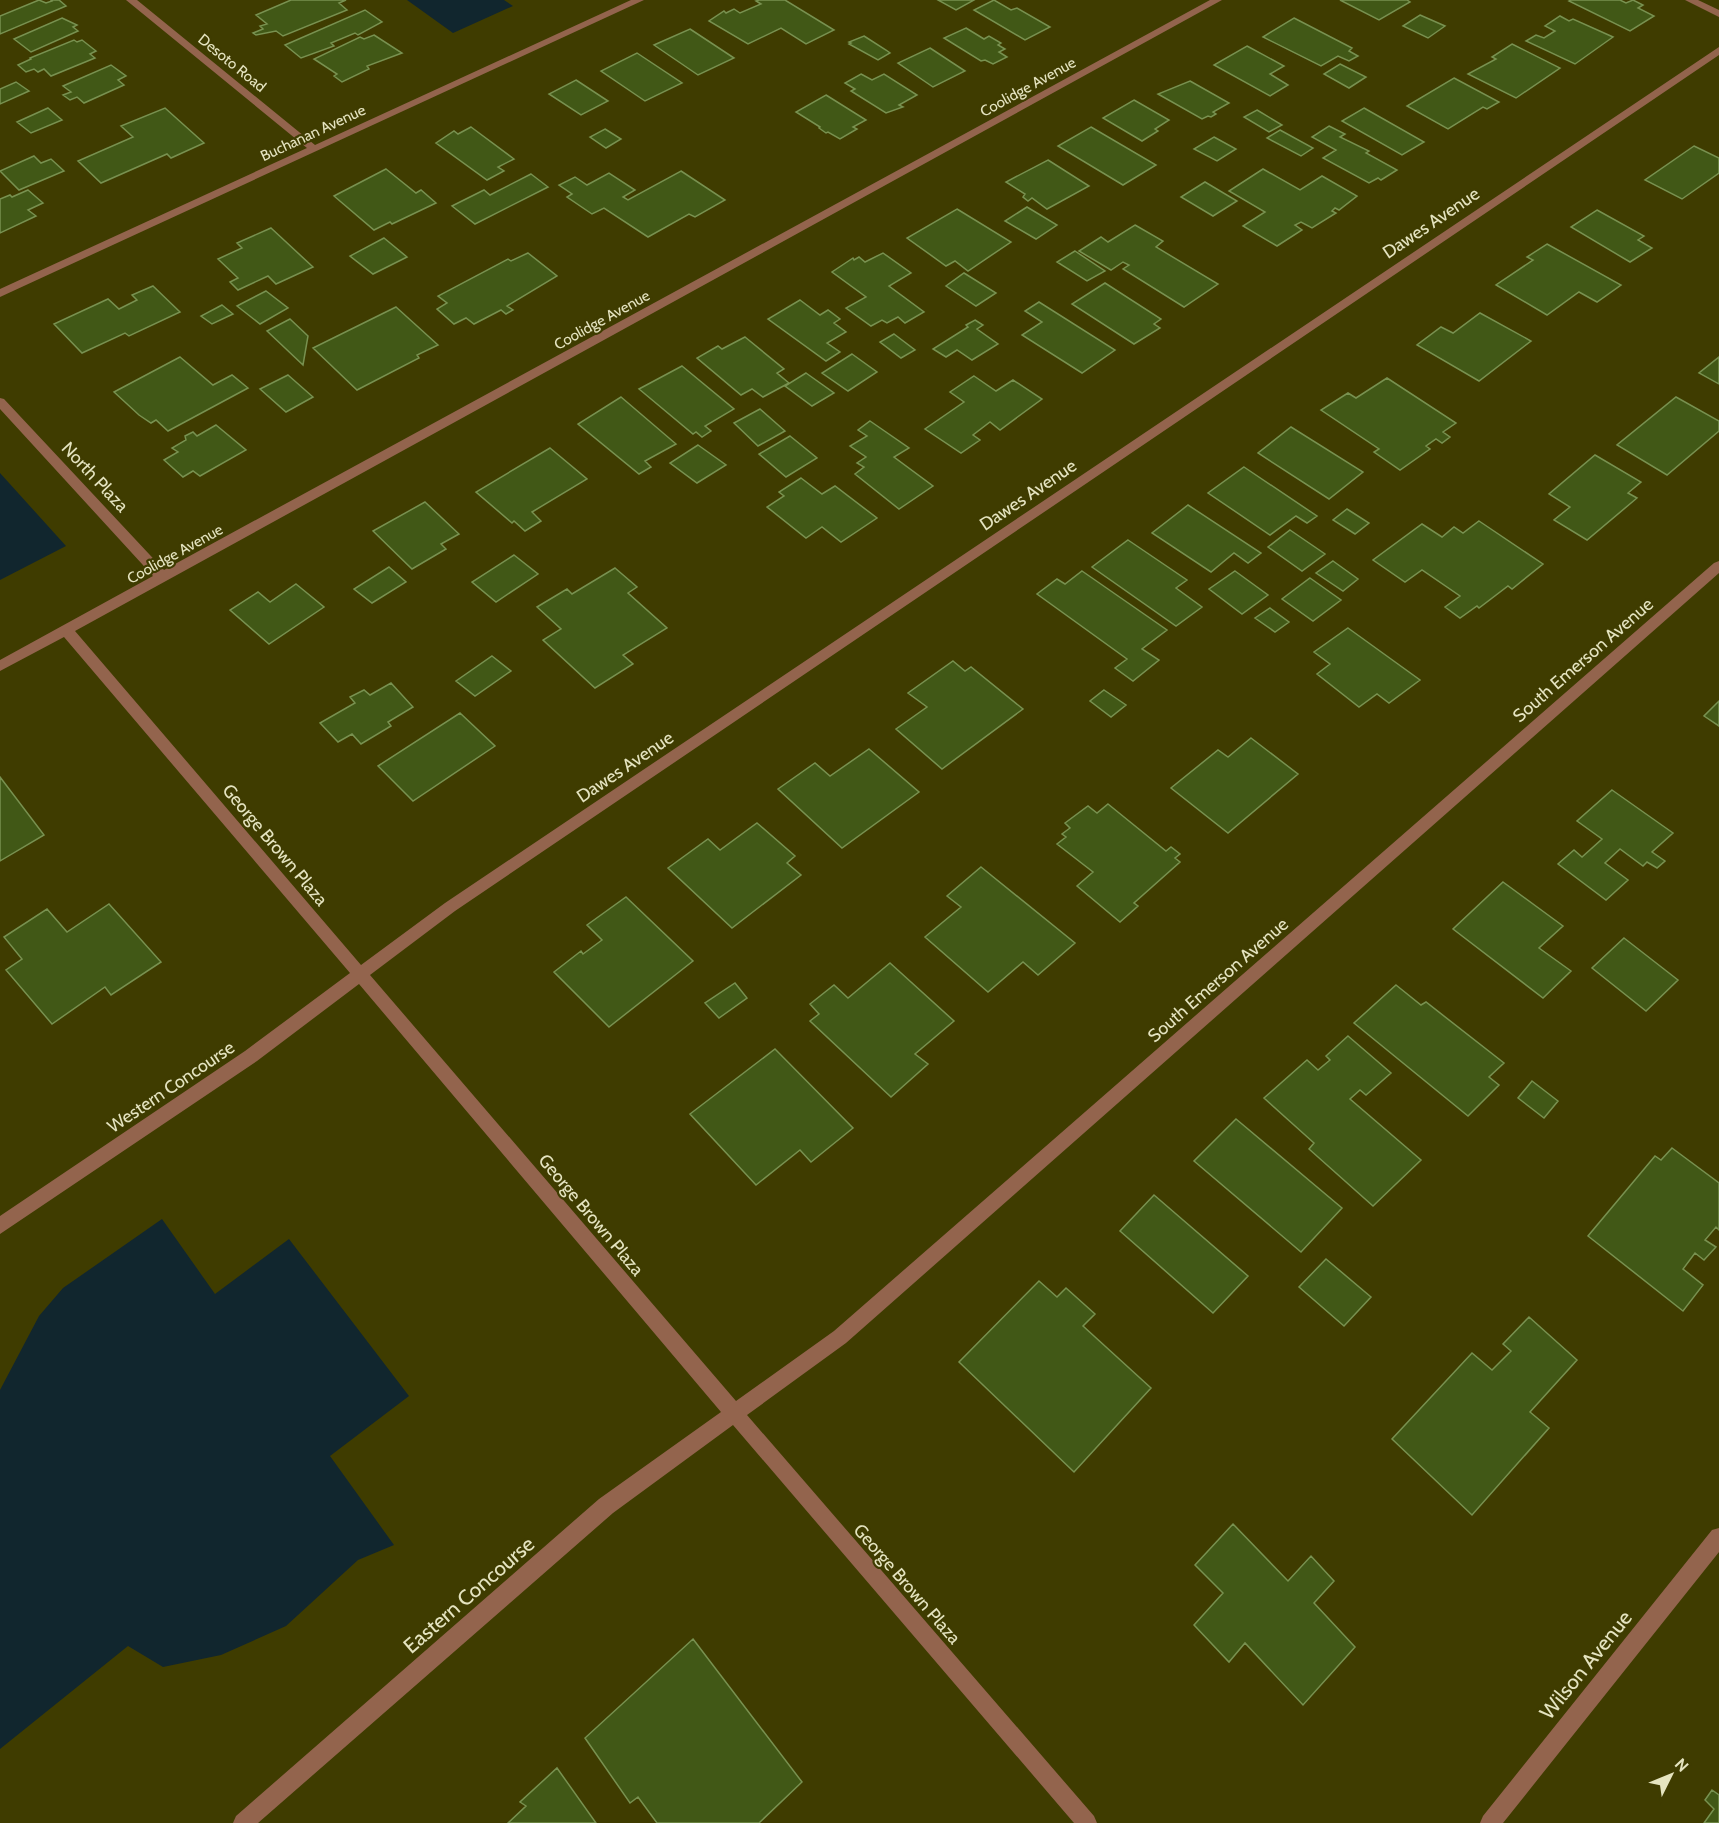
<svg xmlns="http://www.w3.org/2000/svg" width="1719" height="1823" font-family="Cabin,sans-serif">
<rect width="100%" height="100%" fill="#3f3c00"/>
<path fill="#11262e" d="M 407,0 L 504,0 L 513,6 L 453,33 Z
M 0,473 L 66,546 L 0,580 Z
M 162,1219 L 215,1294 L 289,1239 L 409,1396 L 330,1456 L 394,1545 L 358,1560 L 286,1626 L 221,1655 L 163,1667 L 128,1646 L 0,1749 L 0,1390 L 39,1316 L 63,1288 Z"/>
<path fill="#415816" stroke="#789150" stroke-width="1.5" d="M 39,0 L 46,3 L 52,1 L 51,0 L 59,0 L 66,6 L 0,34 L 0,16 Z
M 291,0 L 346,0 L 339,3 L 347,10 L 283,36 L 276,31 L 256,35 L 253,33 L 263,29 L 260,26 L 267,24 L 256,15 Z
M 759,0 L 785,0 L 834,30 L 806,44 L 781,28 L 748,44 L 709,21 L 724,11 L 726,13 L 734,9 L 740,13 L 761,4 L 756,1 Z
M 938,0 L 974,0 L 956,10 Z
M 994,0 L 1011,10 L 1017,8 L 1050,27 L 1025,40 L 974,10 Z
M 1340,0 L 1407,0 L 1410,2 L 1379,20 Z
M 1571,0 L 1620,0 L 1626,3 L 1633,0 L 1643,5 L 1638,8 L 1654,16 L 1630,31 L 1569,1 Z
M 365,10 L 382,22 L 358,35 L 355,33 L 331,43 L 334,46 L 301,58 L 285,45 Z
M 1420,15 L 1445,26 L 1428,38 L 1403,26 Z
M 1560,16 L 1569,21 L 1573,19 L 1613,37 L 1575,64 L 1526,41 L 1536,35 L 1544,38 L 1555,31 L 1545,26 Z
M 62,18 L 77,25 L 73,27 L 78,31 L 31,52 L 14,39 Z
M 1294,18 L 1352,48 L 1349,51 L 1358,56 L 1349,61 L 1338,56 L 1321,66 L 1263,37 Z
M 966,28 L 984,39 L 989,36 L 1001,43 L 998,45 L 1005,49 L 999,52 L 1007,57 L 993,64 L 985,60 L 981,61 L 944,38 Z
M 690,29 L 734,58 L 698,75 L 654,45 Z
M 374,35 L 402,53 L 367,66 L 369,69 L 342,82 L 334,76 L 337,74 L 314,59 L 360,37 L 364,39 Z
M 864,36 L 886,50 L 890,53 L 878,60 L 849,44 L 851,43 L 849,42 Z
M 74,40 L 77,42 L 82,40 L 96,51 L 90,54 L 95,58 L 51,76 L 44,69 L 38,72 L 34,69 L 26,72 L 18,65 L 31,59 L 30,58 Z
M 1512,44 L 1560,68 L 1516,98 L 1468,74 L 1496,59 L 1492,57 Z
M 1247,46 L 1284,66 L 1270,74 L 1288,85 L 1270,96 L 1214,65 Z
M 930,48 L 965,71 L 933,87 L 898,63 Z
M 637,53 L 682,83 L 645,101 L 601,71 Z
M 1340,64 L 1366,77 L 1349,88 L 1324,74 Z
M 111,65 L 126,76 L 118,80 L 124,85 L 84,103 L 77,97 L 70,100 L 63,95 L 71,92 L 63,86 Z
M 861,74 L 872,80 L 884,74 L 917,95 L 899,105 L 903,107 L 886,113 L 851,91 L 855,89 L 845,83 Z
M 1454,78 L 1499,102 L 1487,109 L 1483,107 L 1448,129 L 1407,106 Z
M 576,80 L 608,101 L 581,115 L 549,94 Z
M 1190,81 L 1229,103 L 1213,112 L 1216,114 L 1211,117 L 1208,116 L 1202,119 L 1158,94 Z
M 16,82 L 29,91 L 0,104 L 0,89 Z
M 826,95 L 866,120 L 853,127 L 857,129 L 840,139 L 828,132 L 826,133 L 819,128 L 820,127 L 796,112 Z
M 1134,100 L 1169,120 L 1155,129 L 1158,131 L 1142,141 L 1103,118 Z
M 48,108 L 62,120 L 31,133 L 17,122 Z
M 165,108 L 204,143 L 171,158 L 167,154 L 101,183 L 78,161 L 133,137 L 121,126 Z
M 1364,108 L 1424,142 L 1402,155 L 1342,121 Z
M 1257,110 L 1282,125 L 1269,132 L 1244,117 Z
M 1329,126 L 1345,134 L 1340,137 L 1369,151 L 1366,153 L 1397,170 L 1381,180 L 1378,178 L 1369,183 L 1323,158 L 1336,150 L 1312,137 Z
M 471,127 L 514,159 L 498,167 L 504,171 L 487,180 L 436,143 L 454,131 L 458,134 Z
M 1091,127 L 1156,165 L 1123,185 L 1058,146 Z
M 605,129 L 621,139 L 606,148 L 590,137 Z
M 1280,130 L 1313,148 L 1301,156 L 1267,138 Z
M 1214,137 L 1236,149 L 1217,161 L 1194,149 Z
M 1694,146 L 1719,158 L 1719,173 L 1682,199 L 1645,180 Z
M 34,156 L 41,163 L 51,159 L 64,171 L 19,190 L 0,171 Z
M 1048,160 L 1089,186 L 1047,209 L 1032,198 L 1028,201 L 1023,197 L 1025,194 L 1006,182 Z
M 386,169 L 416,193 L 421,190 L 436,203 L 392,224 L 390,222 L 374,230 L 334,196 Z
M 1263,169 L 1300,190 L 1322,176 L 1357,196 L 1339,210 L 1335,208 L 1332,211 L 1336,213 L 1312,228 L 1301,222 L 1295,225 L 1302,230 L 1277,246 L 1243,226 L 1265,212 L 1229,191 Z
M 681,171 L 725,200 L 695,217 L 689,214 L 648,237 L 604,208 L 592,214 L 567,197 L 572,194 L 559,185 L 575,177 L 587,185 L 609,173 L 635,190 L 623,197 L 628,200 Z
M 531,174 L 548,187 L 475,224 L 452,206 L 484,190 L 490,195 Z
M 1205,182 L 1237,201 L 1213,216 L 1181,197 Z
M 28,190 L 43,203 L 28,210 L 36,216 L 0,233 L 0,199 L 10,195 L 12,197 Z
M 1027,207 L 1057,225 L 1036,239 L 1005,221 Z
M 957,209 L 1011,242 L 968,271 L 955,261 L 946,266 L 907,238 Z
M 1597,210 L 1644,236 L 1638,240 L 1652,248 L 1630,262 L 1571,227 Z
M 1135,225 L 1163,241 L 1156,247 L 1218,284 L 1184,307 L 1123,269 L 1129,265 L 1123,262 L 1111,270 L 1079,251 L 1101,237 L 1108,242 Z
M 271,228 L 313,267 L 276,284 L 268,276 L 238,290 L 230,282 L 238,278 L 218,259 L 242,248 L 237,243 Z
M 384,238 L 407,257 L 373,274 L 350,256 Z
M 1547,244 L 1621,285 L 1597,302 L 1579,292 L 1547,315 L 1496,285 L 1533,260 L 1527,257 Z
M 1075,251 L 1105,271 L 1087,281 L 1057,262 Z
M 528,253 L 557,276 L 507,306 L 513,310 L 506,314 L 501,310 L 474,324 L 466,318 L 454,324 L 437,309 L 447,303 L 438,296 L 508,259 L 511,261 Z
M 883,253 L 911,273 L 889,286 L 924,312 L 905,323 L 898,317 L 887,323 L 882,320 L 871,326 L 846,308 L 866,297 L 832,272 L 853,258 L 854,260 L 859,257 L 865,262 Z
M 964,273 L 996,293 L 976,306 L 946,286 Z
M 1105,283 L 1161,319 L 1154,324 L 1160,328 L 1134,344 L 1072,304 Z
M 153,286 L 180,312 L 129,336 L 125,333 L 82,353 L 54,324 L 108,299 L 119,309 L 137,300 L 132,295 Z
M 266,291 L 288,308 L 260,324 L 237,306 Z
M 800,300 L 820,315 L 828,310 L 840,319 L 834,323 L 846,332 L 827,343 L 840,352 L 826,361 L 768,319 Z
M 1039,302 L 1115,350 L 1082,373 L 1022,335 L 1042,322 L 1025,311 Z
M 222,305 L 233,314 L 212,324 L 201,316 Z
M 396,307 L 438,345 L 417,355 L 419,358 L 357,390 L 313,348 Z
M 1480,313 L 1531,341 L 1479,381 L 1417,345 L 1441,327 L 1453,333 Z
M 290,319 L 308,336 L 303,365 L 267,331 Z
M 975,320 L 983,325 L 977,329 L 998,344 L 972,360 L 957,350 L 946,357 L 933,349 L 968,327 L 966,325 Z
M 894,334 L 915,350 L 901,358 L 880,342 Z
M 745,337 L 784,369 L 777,373 L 789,383 L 763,397 L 752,389 L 741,395 L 697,358 L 718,346 L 722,349 Z
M 852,354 L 877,372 L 848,391 L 822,373 Z
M 180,357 L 213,385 L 232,375 L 248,388 L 168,431 L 156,420 L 151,423 L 139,415 L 114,392 Z
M 1719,357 L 1719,384 L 1699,373 Z
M 682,366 L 734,409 L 705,426 L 711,431 L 702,437 L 696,432 L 693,434 L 639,389 Z
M 806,373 L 834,393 L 812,406 L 785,386 Z
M 288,375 L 313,397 L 286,412 L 260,389 Z
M 974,376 L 996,391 L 1013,380 L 1042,399 L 1000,430 L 990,422 L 973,435 L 980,440 L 961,453 L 925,429 L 964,402 L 950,392 Z
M 1387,378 L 1456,423 L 1443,432 L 1450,437 L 1442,443 L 1436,439 L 1426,446 L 1430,449 L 1400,470 L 1374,452 L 1379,449 L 1321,410 L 1348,393 L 1356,398 Z
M 621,397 L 676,444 L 645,461 L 651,467 L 639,474 L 578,424 Z
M 1676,397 L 1719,421 L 1719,431 L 1667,475 L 1617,445 Z
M 760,409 L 785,431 L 758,446 L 734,423 Z
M 870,421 L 909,448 L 894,457 L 933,486 L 899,509 L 855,474 L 864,467 L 857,463 L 866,457 L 850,446 L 867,436 L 858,430 Z
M 216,425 L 246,450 L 200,476 L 193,471 L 183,477 L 164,460 L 178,452 L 172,448 L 186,440 L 185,436 L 193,432 L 197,436 Z
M 1291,427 L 1363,472 L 1329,499 L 1258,453 Z
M 790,436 L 817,458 L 786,477 L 759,454 Z
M 698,445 L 726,465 L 697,483 L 670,463 Z
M 550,448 L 587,479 L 532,512 L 541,521 L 525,531 L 514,521 L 512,523 L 476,492 Z
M 1595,455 L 1641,482 L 1628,493 L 1637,498 L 1587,540 L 1554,520 L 1570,507 L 1549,494 Z
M 1244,467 L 1317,516 L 1307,523 L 1296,516 L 1270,535 L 1208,493 Z
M 801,478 L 822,494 L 835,486 L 877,518 L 841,542 L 822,527 L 806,538 L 767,507 L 784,496 L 779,492 Z
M 425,502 L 459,534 L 441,544 L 446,549 L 412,569 L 373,531 Z
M 1188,505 L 1261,553 L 1248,563 L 1234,553 L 1211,572 L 1152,533 Z
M 1347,509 L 1369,523 L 1355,534 L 1333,520 Z
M 1479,521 L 1543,564 L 1512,589 L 1508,586 L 1479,608 L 1477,606 L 1460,618 L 1445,607 L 1460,596 L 1422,570 L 1405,582 L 1373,560 L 1422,524 L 1442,537 L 1454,527 L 1463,533 Z
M 1290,530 L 1325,554 L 1302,571 L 1268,547 Z
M 1128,540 L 1187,580 L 1176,588 L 1202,607 L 1176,626 L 1092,567 Z
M 514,555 L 538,574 L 496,602 L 472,582 Z
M 1333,561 L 1358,579 L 1343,591 L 1316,573 Z
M 389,567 L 406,582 L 372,603 L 354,589 Z
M 615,568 L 637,587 L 628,593 L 667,628 L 623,655 L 633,664 L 595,688 L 543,640 L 561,629 L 537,607 L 567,589 L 572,594 Z
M 1082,571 L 1167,630 L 1142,649 L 1159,660 L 1133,681 L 1115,668 L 1127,659 L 1037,594 L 1057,579 L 1065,584 Z
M 1235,571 L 1268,595 L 1242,614 L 1209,589 Z
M 1310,578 L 1341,600 L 1313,621 L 1282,599 Z
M 296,584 L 324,607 L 269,644 L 230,610 L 258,592 L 270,602 Z
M 1270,608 L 1289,622 L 1275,632 L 1255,618 Z
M 1348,628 L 1420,680 L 1389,703 L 1377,694 L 1359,707 L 1317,674 L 1330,664 L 1314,652 Z
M 492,656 L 511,671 L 475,696 L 456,681 Z
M 953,661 L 965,671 L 971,667 L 1023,709 L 942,769 L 896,729 L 927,707 L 908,693 Z
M 391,683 L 413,707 L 388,722 L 391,726 L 361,744 L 352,734 L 338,742 L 320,723 L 355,703 L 350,697 L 364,690 L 370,695 Z
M 1104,690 L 1126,705 L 1111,717 L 1090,701 Z
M 1719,701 L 1719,726 L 1704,716 Z
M 460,713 L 495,746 L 413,801 L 378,766 Z
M 1251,738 L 1298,774 L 1228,833 L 1171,788 L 1218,750 L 1228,757 Z
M 869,749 L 919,792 L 842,848 L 778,789 L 815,763 L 830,776 Z
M 0,777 L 44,835 L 0,861 Z
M 1612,790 L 1673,833 L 1652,852 L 1665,861 L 1657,868 L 1647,862 L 1643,866 L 1620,849 L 1605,863 L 1628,880 L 1606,900 L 1558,864 L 1574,850 L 1582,857 L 1602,839 L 1577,821 Z
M 1108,804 L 1166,851 L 1171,847 L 1180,854 L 1175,858 L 1180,862 L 1134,903 L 1138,906 L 1120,922 L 1077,886 L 1093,872 L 1057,844 L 1066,837 L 1062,834 L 1070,828 L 1065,823 L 1088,806 L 1097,813 Z
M 757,823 L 795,856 L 787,863 L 801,875 L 732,928 L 668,868 L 708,839 L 720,850 Z
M 981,867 L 1075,943 L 1038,975 L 1023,962 L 988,992 L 925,937 L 961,907 L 947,896 Z
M 1503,882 L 1563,926 L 1539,948 L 1571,971 L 1543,998 L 1453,929 Z
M 626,897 L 693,961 L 609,1027 L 554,972 L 581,951 L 583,954 L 602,940 L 587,925 Z
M 109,904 L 161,962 L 111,995 L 105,987 L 52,1024 L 6,970 L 22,959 L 4,937 L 47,909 L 67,932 Z
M 1624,938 L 1678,980 L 1646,1011 L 1592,968 Z
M 890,963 L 954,1021 L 915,1054 L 928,1064 L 891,1097 L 810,1021 L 819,1014 L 810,1004 L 834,985 L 848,998 Z
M 735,983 L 747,998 L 719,1018 L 705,1003 Z
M 1396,985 L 1421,1005 L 1426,1002 L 1504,1063 L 1489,1077 L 1499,1085 L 1468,1116 L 1354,1023 Z
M 1348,1036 L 1391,1073 L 1366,1095 L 1360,1090 L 1350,1099 L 1421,1160 L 1373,1206 L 1309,1149 L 1314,1143 L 1264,1098 L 1307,1060 L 1318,1070 L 1330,1060 L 1326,1056 Z
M 775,1049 L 853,1128 L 811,1162 L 800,1150 L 756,1185 L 690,1114 Z
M 1532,1081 L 1558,1101 L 1544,1118 L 1518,1098 Z
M 1236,1119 L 1342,1208 L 1301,1252 L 1194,1161 Z
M 1672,1148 L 1719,1183 L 1719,1230 L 1716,1227 L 1705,1240 L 1716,1247 L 1704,1260 L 1695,1253 L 1683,1269 L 1703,1285 L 1683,1311 L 1588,1236 L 1655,1156 L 1661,1160 Z
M 1154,1195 L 1248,1276 L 1213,1313 L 1120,1231 Z
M 1326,1259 L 1371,1297 L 1344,1326 L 1299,1287 Z
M 1039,1281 L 1057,1297 L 1066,1288 L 1095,1314 L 1083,1326 L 1151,1388 L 1074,1472 L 959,1362 Z
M 1529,1317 L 1577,1360 L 1530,1412 L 1549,1428 L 1472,1515 L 1392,1439 L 1472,1353 L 1492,1370 L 1511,1351 L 1503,1344 Z
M 1233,1524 L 1288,1581 L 1311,1556 L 1334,1581 L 1314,1603 L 1355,1647 L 1303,1705 L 1245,1643 L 1229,1662 L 1194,1625 L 1223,1593 L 1195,1565 Z
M 693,1639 L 802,1782 L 759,1823 L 657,1823 L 638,1797 L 630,1803 L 585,1738 Z
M 557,1768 L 596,1823 L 508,1823 L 526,1806 L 520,1802 Z
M 1712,1790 L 1719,1795 L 1719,1823 L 1704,1823 L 1714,1809 L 1705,1800 Z"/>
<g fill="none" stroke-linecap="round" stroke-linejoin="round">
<path fill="#93644d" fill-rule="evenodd" d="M 126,0 L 137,0 L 315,145 L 631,0 L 644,0 L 0,297 L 0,289 L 307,148 Z
M 1210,0 L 1222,0 L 75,631 L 361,965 L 445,903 L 1719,47 L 1719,55 L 455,911 L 370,975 L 736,1401 L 834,1331 L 1714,563 L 1719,561 L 1719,573 L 846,1343 L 747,1415 L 1094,1816 L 1097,1823 L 1074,1823 L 733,1425 L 613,1513 L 258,1823 L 233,1823 L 236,1816 L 599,1499 L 721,1412 L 359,984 L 257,1061 L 0,1234 L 0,1216 L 245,1051 L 350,973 L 64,637 L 0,671 L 0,660 L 153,576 L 0,409 L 0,398 L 4,399 L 164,570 Z
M 1685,0 L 1698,0 L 1719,10 L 1719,17 Z
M 1719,1528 L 1719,1552 L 1503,1823 L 1480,1823 L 1483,1816 L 1712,1530 Z"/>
</g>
<g text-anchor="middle" stroke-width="4.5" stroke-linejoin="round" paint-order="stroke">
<g font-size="15" fill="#e5e4c0" stroke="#3f3c00">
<text transform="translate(232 63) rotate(39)" y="5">Desoto Road</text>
<text transform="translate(1028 87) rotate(-29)" y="5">Coolidge Avenue</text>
<text transform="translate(313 133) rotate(-25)" y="5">Buchanan Avenue</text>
<text transform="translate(602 320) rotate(-29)" y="5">Coolidge Avenue</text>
<text transform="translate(175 554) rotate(-29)" y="5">Coolidge Avenue</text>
</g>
<g font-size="18" fill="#e5e4c0" stroke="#3f3c00">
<text transform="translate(1431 223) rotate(-34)" y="6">Dawes Avenue</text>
<text transform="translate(95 477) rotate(47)" y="6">North Plaza</text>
<text transform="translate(1028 495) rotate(-34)" y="6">Dawes Avenue</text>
<text transform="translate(1583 660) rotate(-41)" y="6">South Emerson Avenue</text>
<text transform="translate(625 767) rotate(-34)" y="6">Dawes Avenue</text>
<text transform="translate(275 845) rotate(50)" y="6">George Brown Plaza</text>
<text transform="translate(1218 980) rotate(-41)" y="6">South Emerson Avenue</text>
<text transform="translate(171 1087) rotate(-34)" y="6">Western Concourse</text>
<text transform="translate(591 1215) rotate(50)" y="6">George Brown Plaza</text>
<text transform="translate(907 1584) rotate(49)" y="6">George Brown Plaza</text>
</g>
<g font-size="21" fill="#e5e4c0" stroke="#3f3c00">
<text transform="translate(469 1595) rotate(-41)" y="7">Eastern Concourse</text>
<text transform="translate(1586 1665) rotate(-51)" y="7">Wilson Avenue</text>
</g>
</g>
<g transform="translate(1671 1775) rotate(47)" stroke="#3f3c00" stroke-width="4.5" paint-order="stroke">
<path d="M0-4.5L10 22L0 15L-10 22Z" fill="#e5e4c0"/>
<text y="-9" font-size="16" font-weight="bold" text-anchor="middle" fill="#e5e4c0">N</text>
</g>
</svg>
